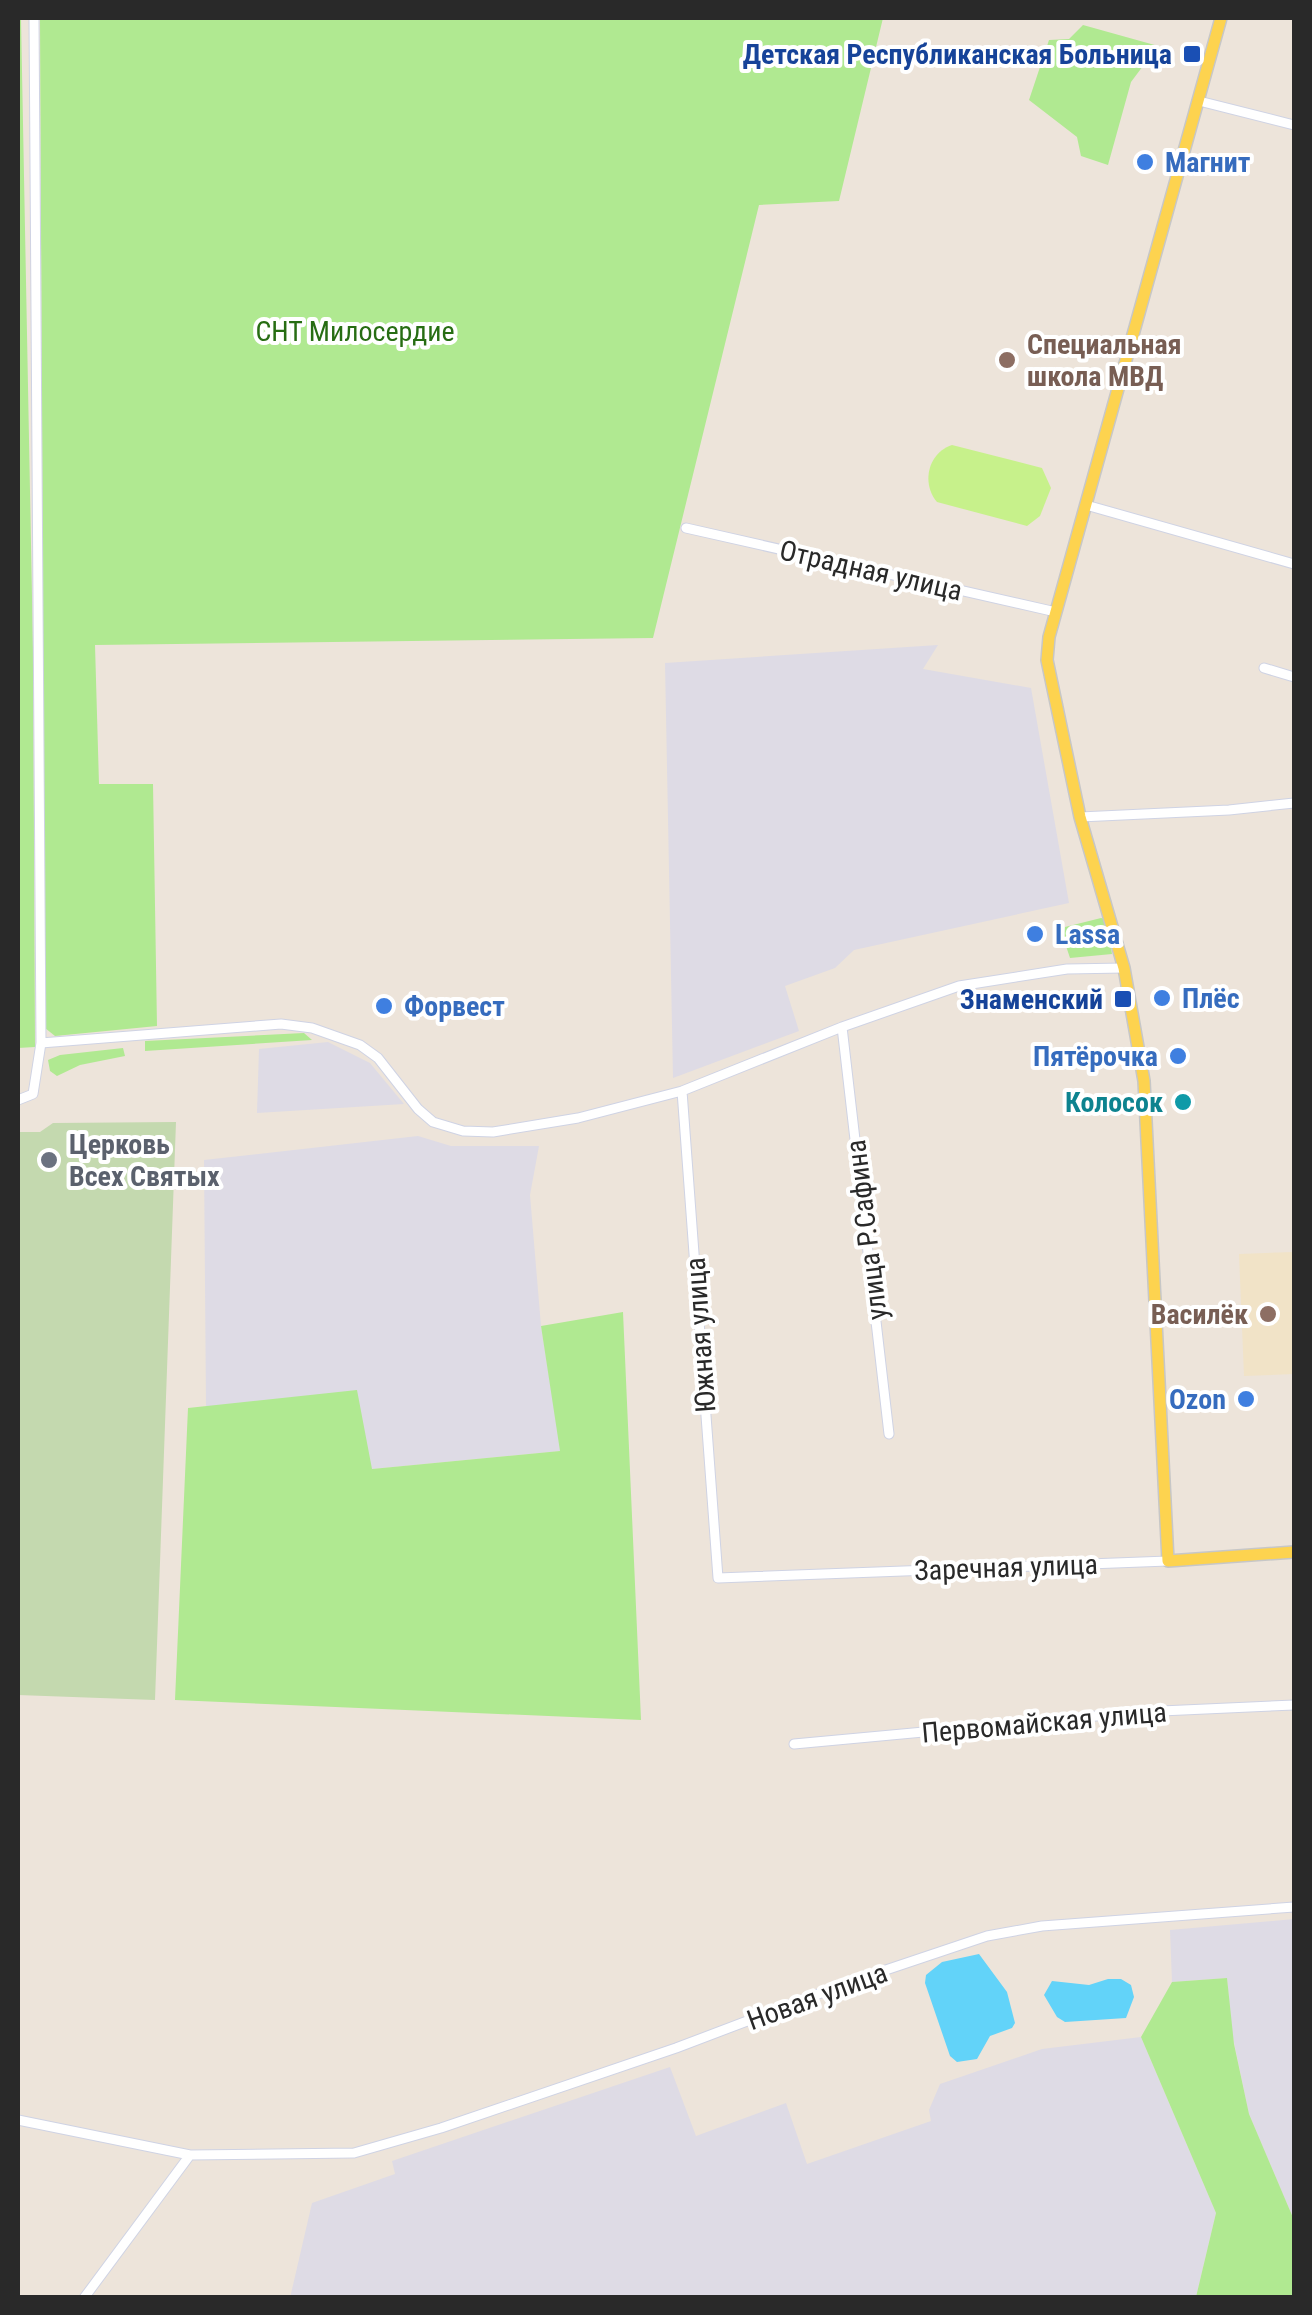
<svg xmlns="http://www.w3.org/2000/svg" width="1312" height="2315" font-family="'Roboto Condensed',sans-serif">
<rect width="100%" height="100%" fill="#ede4da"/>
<path fill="#dedbe5" d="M 938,645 L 923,669 L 1031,688 L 1069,903 L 854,950 L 835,968 L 785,986 L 799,1031 L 673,1078 L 665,663 Z
M 328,1042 L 370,1063 L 404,1104 L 257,1113 L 259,1049 Z
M 418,1136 L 451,1146 L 539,1146 L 530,1195 L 541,1326 L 561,1451 L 372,1469 L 236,1406 L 206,1406 L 204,1160 Z
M 1294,1919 L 1294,2220 L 1249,2114 L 1232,2033 L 1227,1978 L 1172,1982 L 1170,1930 Z
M 1141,2037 L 1216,2213 L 1196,2297 L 290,2298 L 312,2203 L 395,2174 L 392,2161 L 670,2067 L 696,2136 L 786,2103 L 807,2164 L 931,2121 L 929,2110 L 940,2084 L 1042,2049 Z"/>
<path fill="#f1e3c7" d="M 1294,1252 L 1294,1374 L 1244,1376 L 1239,1254 Z"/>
<path fill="#b0e991" d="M 18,18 L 21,18 L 33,649 L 35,1047 L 18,1048 Z
M 40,18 L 883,18 L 839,201 L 759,205 L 653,638 L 95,645 L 99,784 L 153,784 L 157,1026 L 55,1036 L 45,1028 Z
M 1083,25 L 1169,49 L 1164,63 L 1146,62 L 1131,82 L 1108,165 L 1081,156 L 1077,137 L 1029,100 L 1049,40 L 1069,39 Z
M 1101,918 L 1106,919 L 1112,954 L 1070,958 L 1063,937 L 1065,927 Z
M 304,1033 L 312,1040 L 145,1051 L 145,1041 Z
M 123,1048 L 125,1056 L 80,1065 L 57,1076 L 50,1071 L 48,1060 L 60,1055 Z
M 623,1312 L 641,1720 L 175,1700 L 188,1408 L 357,1390 L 372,1469 L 560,1451 L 541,1326 Z
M 1227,1978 L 1234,2044 L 1249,2114 L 1294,2220 L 1294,2297 L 1196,2297 L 1216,2213 L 1141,2037 L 1172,1982 Z"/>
<path fill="#c4d9af" d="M 176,1122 L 155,1700 L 18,1695 L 18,1132 L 40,1132 L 53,1123 Z"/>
<path fill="#c7f18b" d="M 952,445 L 1042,468 L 1051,488 L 1040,516 L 1027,526 L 937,502 C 921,483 928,453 952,445 Z"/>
<path fill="#62d3f9" d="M 979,1954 L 1007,1992 L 1015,2023 L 1012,2028 L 990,2036 L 977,2059 L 957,2062 L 950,2056 L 925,1983 L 926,1975 L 942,1962 Z
M 1108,1979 L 1121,1979 L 1131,1985 L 1134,1997 L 1126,2018 L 1065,2022 L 1057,2017 L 1044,1995 L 1052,1981 L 1089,1985 Z"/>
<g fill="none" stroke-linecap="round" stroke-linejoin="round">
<defs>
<path id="minor" d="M 1199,101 L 1294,125
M 1086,505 L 1294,564
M 686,528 L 1056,612
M 1264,668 L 1294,677
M 1080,817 L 1229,810 L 1294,803
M 842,1027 L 889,1434
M 41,1043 L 281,1024 L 312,1028 L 360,1045 L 378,1058 L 418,1109 L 433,1122 L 463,1131 L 493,1132 L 578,1118 L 682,1091 L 842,1027 L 959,986 L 1067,969 L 1124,968
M 682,1091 L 718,1578 L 1168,1561
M 18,1100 L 33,1094 L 41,1043 L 34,18
M 794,1744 L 1139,1712 L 1294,1705
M 18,2120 L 190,2155 L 354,2153 L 441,2128 L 676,2048 L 850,1982 L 987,1936 L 1042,1926 L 1294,1907
M 84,2298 L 190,2155"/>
<path id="major" d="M 1221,18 L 1049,637 L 1047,660 L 1080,817 L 1124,968 L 1144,1081 L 1168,1561 L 1294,1552"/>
</defs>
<use href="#minor" stroke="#cfd3e4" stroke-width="11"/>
<use href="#major" stroke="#c7c7c7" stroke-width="14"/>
<use href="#minor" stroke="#fff" stroke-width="9"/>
<use href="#major" stroke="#fdd34f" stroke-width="11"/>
</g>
<g fill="#1a4fb4" stroke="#fff" stroke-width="4">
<rect x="1182" y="44" width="20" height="20" rx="5"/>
<rect x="1113" y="989" width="20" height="20" rx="5"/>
</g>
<g fill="#3f7fe0" stroke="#fff" stroke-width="4">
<circle cx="1145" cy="162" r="10"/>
<circle cx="1035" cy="934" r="10"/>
<circle cx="1162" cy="998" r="10"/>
<circle cx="384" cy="1006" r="10"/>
<circle cx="1178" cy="1056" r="10"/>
<circle cx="1246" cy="1399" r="10"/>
</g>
<g fill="#8d6e63" stroke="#fff" stroke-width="4">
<circle cx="1007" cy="360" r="10"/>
<circle cx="1268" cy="1314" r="10"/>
</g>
<circle fill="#0f9aa8" stroke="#fff" stroke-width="4" cx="1183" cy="1102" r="10"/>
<circle fill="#6b7280" stroke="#fff" stroke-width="4" cx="49" cy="1160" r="10"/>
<g text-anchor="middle" stroke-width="8" stroke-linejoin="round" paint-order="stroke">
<g font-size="28" font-weight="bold" fill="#164399" stroke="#fff" text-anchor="end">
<text x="1172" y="64">Детская Республиканская Больница</text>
<text x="1103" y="1009">Знаменский</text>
</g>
<g font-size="28" font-weight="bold" fill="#366cbe" stroke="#fff" text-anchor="start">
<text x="1165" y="172">Магнит</text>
<text x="1055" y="944">Lassa</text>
<text x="1182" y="1008">Плёс</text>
<text x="404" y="1016">Форвест</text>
<text x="1158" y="1066" text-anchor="end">Пятёрочка</text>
<text x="1226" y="1409" text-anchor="end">Ozon</text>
</g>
<g font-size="28" fill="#276d13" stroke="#fff">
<text x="355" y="341">СНТ Милосердие</text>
</g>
<g font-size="28" font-weight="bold" fill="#785e54" stroke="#fff" text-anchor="start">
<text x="1027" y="354">Специальная<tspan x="1027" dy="32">школа МВД</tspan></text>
<text x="1248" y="1324" text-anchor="end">Василёк</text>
</g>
<g font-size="28" fill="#292929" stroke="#fff">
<text transform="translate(871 570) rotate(13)" y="10">Отрадная улица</text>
<text transform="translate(866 1230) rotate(-97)" y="10">улица Р.Сафина</text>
<text transform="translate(700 1335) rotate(-94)" y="10">Южная улица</text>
<text transform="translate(1006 1567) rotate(-2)" y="10">Заречная улица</text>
<text transform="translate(1044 1722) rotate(-5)" y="10">Первомайская улица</text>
<text transform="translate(817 1996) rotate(-20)" y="10">Новая улица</text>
</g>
<g font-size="28" font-weight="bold" fill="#0d838f" stroke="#fff" text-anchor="end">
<text x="1163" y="1112">Колосок</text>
</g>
<g font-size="28" font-weight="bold" fill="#5b616d" stroke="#fff" text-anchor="start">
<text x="69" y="1154">Церковь<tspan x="69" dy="32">Всех Святых</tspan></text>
</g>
</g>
<rect width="1312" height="2315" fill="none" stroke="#292929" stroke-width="40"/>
</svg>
